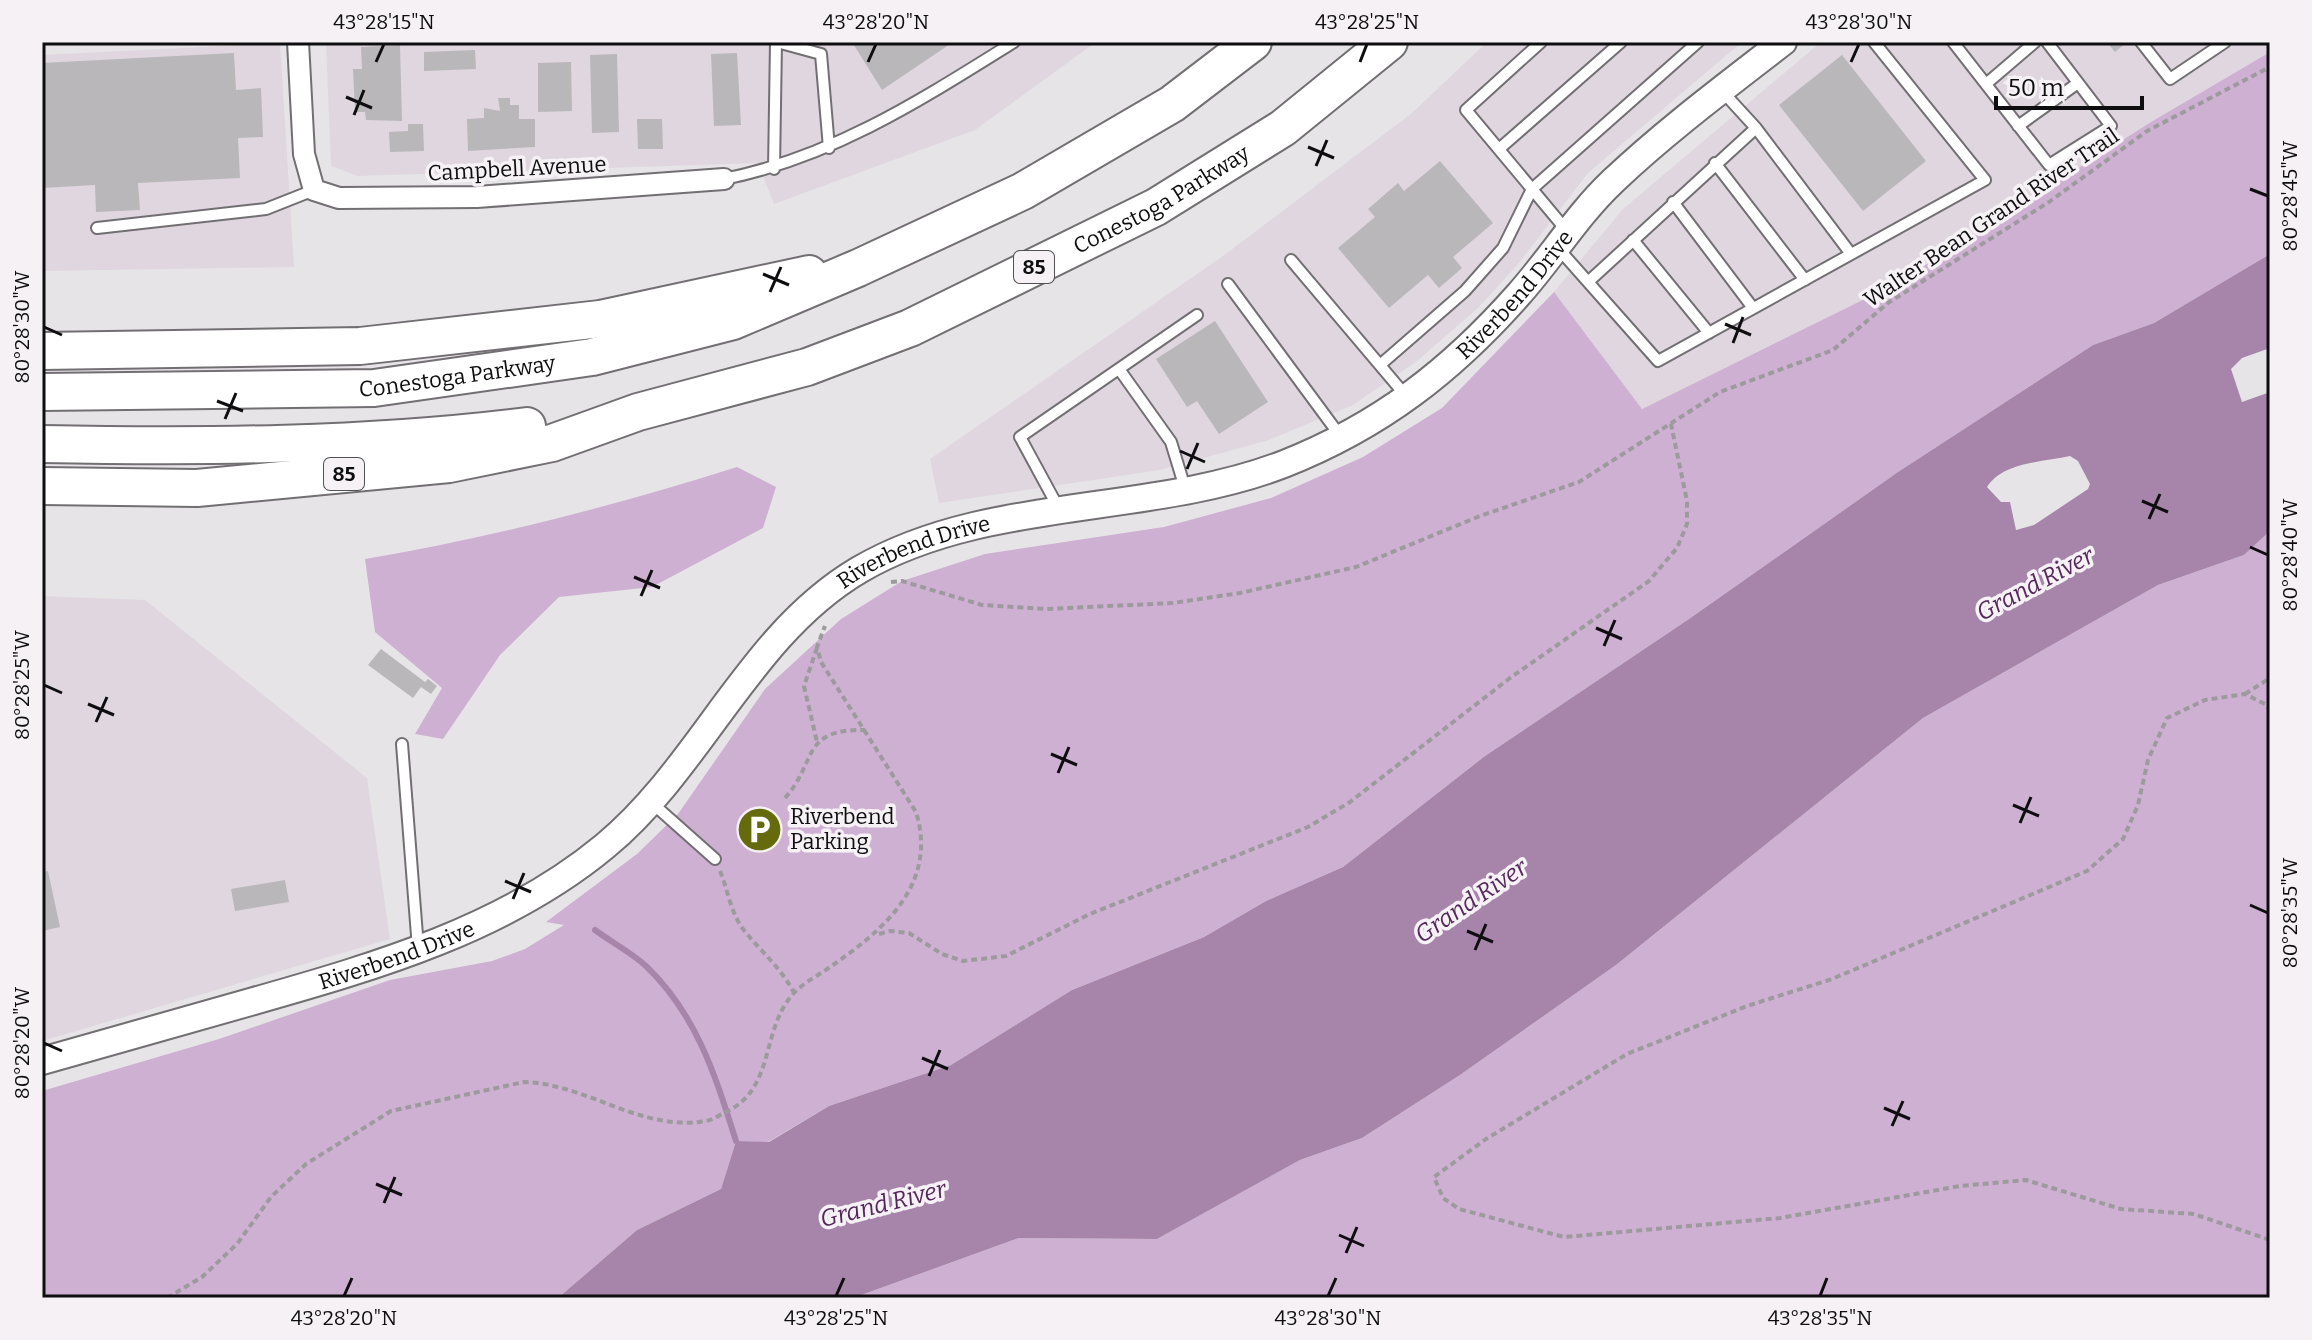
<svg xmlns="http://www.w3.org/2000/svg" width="2312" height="1340" font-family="Bitter,serif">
<rect width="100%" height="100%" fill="#e7e4e8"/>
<path fill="#dfd6e0" d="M 326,42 L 1096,42 L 975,130 L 774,204 L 758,163 L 358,176 L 331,166 Z
M 1487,42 L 1742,42 L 1588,173 L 1519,263 L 1478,308 L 1417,361 L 1353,405 L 1269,440 L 1160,470 L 939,503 L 930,459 L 1223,256 L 1412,113 Z
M 1821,42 L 2270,42 L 2270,52 L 2151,122 L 1897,283 L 1642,409 L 1554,292 L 1623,209 Z
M 280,43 L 294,267 L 42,271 L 42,55 Z
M 42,596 L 145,600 L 367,778 L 390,939 L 42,1041 Z"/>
<path fill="#ceb0d2" d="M 2270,52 L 2270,254 L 2154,323 L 2093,345 L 1898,472 L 1689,619 L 1485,756 L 1343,867 L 1266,901 L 1204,937 L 1072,990 L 951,1065 L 829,1106 L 768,1142 L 736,1141 L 721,1189 L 637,1230 L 558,1298 L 42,1298 L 42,1091 L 219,1039 L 390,980 L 492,961 L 525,949 L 564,925 L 546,922 L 637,854 L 678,814 L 765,689 L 841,619 L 902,581 L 985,554 L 1164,527 L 1271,498 L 1363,457 L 1442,408 L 1554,292 L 1642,409 L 1897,283 L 2151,122 Z
M 737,467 L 776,487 L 763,528 L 652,587 L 559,597 L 500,655 L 443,739 L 415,734 L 442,688 L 375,632 L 365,559 C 493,537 614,506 737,467 Z
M 2270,531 L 2270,1298 L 853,1298 L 1019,1238 L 1157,1239 L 1300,1160 L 1362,1138 L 1460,1075 L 1616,965 L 1923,718 L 2158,585 L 2244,555 Z"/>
<path fill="#a785ab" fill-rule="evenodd" d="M 2270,254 L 2270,348 L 2242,358 L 2231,369 L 2242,402 L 2270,392 L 2270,531 L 2244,555 L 2158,585 L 1923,718 L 1616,965 L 1460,1075 L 1362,1138 L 1300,1160 L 1157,1239 L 1019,1238 L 853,1298 L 558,1298 L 637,1230 L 721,1189 L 736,1141 L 769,1142 L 829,1106 L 951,1065 L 1072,990 L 1204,937 L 1266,901 L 1343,867 L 1485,756 L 1689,619 L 1898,472 L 2093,345 L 2154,323 ZM 2070,456 L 2078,461 L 2090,484 L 2088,489 L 2034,525 L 2016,530 L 2010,502 L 2001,502 L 1987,487 C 2003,462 2043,462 2070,456 Z"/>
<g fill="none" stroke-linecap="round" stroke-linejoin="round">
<path stroke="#a785ab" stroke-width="6" d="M 595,930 C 611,942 631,952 646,966 C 697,1015 715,1075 736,1141"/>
</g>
<path fill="#bab7bb" d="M 852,42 L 953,42 L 882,90 Z
M 2107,42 L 2127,42 L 2115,52 Z
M 400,45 L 402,121 L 366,120 L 365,112 L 355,112 L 353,69 L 362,69 L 361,47 Z
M 475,50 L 476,69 L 424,71 L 424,52 Z
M 234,53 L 236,90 L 261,88 L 263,137 L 238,138 L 240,178 L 138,183 L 140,210 L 96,212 L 95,185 L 42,188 L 42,63 Z
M 737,53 L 741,125 L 714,126 L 711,54 Z
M 617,54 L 619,132 L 592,133 L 590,55 Z
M 1842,55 L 1926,161 L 1863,211 L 1779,105 Z
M 571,62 L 572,111 L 538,112 L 538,63 Z
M 498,98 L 510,98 L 510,105 L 519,105 L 519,119 L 535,119 L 535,147 L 468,151 L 467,119 L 484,118 L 484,108 L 500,111 Z
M 637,119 L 662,119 L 663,149 L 638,149 Z
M 408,124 L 423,124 L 424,151 L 390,152 L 389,132 L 408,131 Z
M 1440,161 L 1493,223 L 1453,257 L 1462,268 L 1439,288 L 1428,275 L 1389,308 L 1338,248 L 1375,217 L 1368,209 L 1398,183 L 1404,191 Z
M 1215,321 L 1268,402 L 1219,434 L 1197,401 L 1187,407 L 1156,359 Z
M 381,649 L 425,682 L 428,679 L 437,686 L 431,694 L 421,687 L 413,698 L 368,665 Z
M 48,871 L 60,927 L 42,931 L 42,872 Z
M 285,880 L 289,902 L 235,911 L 231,889 Z"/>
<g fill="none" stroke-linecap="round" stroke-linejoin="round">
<defs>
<path id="service" d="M 777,42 L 821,54 L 829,148
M 1541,42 L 1466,110 L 1567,231
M 1953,42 L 2049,165 L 2111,126 L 2047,42
M 2141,42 L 2170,79 L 2225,42
M 1986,84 L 2035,42
M 1723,92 L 1756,128 L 1851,254
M 2018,126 L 2078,83
M 1499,149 L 1621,42
M 1715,163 L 1805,280
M 774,169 L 776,42
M 724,179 C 833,157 921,100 1014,42
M 1673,202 L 1753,308
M 97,228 L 266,209 L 314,190
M 1633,240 L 1709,333
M 1557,247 L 1658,361 L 1985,180 L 1874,42
M 1291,260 L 1406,396
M 1588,282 L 1756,128
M 1228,284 L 1341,437
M 1380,365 L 1465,291 L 1503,248 L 1532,189 L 1698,42
M 1119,369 L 1171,442 L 1185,488
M 1058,507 L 1020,437 L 1197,315
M 402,744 L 418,948
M 652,803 L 715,859"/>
<path id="minor" d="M 298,42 L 304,154 L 314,190 L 339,198 L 477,197 L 724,179"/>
<g id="tertiary">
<path id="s1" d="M 42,1061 C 113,1041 183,1021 254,1001 C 377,966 505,929 605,846 C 702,766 749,635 859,570 C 985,496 1150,516 1284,464 C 1380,426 1451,371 1519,294 C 1552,257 1577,215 1613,181 C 1666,131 1725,87 1783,42"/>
</g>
<g id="motorway">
<path d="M 42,351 L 360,346 L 600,319 L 809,274"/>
<path id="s2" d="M 42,392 L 374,388 L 592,357 L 733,321 L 858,268 L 1023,191 L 1172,104 L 1253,42"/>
<path d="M 42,444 C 204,447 367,446 527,426"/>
<path id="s3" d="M 42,486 L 197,488 L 449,464 L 552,443 L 638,412 L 807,367 L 910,328 L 1156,207 L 1283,128 L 1389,42"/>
</g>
</defs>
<use href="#service" stroke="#726f72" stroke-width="14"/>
<use href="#minor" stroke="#726f72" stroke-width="24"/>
<use href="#tertiary" stroke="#726f72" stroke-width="30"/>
<use href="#motorway" stroke="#726f72" stroke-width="40"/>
<path stroke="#9d9a9e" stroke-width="4" stroke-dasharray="6 4" stroke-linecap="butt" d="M 891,582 L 902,581 L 982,605 L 1046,609 L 1173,603 L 1240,593 L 1356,567 L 1480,516 L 1579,482 L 1720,392 L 1833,350 L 1888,303 L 2049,202 L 2147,131 L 2270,67
M 817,648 L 804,686 L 817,742
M 2245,694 L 2270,678
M 2270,712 L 2267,705 L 2245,694 L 2205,700 L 2167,718 L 2148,760 L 2138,805 L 2123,839 L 2087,871 L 1832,979 L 1747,1006 L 1627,1054 L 1486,1139 L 1434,1177 L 1443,1198 L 1459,1209 L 1564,1237 L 1780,1218 L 1960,1186 L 2026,1180 L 2121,1209 L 2194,1214 L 2270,1240
M 785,798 C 818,761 800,729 865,730
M 720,871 C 728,890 730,911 743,929 C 760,951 781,967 794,993
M 879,934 L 890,931 L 909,933 L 942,954 L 963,961 L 1006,956 L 1090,914 L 1308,827 L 1350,802 L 1510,678 L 1649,581 L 1677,548 L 1687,524 L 1687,501 L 1671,424
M 167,1298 L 202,1277 L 237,1244 L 271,1197 L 306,1164 L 391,1111 L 524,1082 C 588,1084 640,1132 706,1121 C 713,1120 721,1114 728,1111 C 776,1086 760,1030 794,993 C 804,982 821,974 833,965 C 885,929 938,883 916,812 L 821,662 L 817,647 L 825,626"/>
<use href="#service" stroke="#fff" stroke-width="10"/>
<use href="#minor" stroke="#fff" stroke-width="20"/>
<use href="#tertiary" stroke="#fff" stroke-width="26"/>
<use href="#motorway" stroke="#fff" stroke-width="36"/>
</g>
<path fill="none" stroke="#0e0d0f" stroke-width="3" d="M 376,62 L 384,44M 868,62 L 876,44M 1360,62 L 1367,44M 1851,62 L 1859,44M 346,97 L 372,108M 354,115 L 364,90M 1308,147 L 1334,158M 1316,166 L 1327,140M 2250,189 L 2268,196M 763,274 L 789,285M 770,292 L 781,267M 1725,324 L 1751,335M 44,327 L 62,335M 1733,343 L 1743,317M 217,401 L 243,411M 225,419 L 236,393M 1180,451 L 1205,462M 1187,469 L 1198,443M 2142,501 L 2168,512M 2149,519 L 2160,494M 2250,547 L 2268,555M 634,577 L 660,588M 641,596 L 652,570M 1596,628 L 1622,639M 1604,646 L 1615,620M 44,685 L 62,693M 88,704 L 114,715M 96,722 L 107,697M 1051,754 L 1077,765M 1058,773 L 1069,747M 2013,805 L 2039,816M 2020,823 L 2031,797M 505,881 L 531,892M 513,899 L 524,873M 2250,905 L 2268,913M 1467,931 L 1493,942M 1475,950 L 1486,924M 44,1043 L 62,1051M 922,1058 L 948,1069M 929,1076 L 940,1050M 1884,1108 L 1910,1119M 1892,1126 L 1903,1101M 376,1184 L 402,1195M 384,1203 L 395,1177M 1339,1235 L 1364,1246M 1346,1253 L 1357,1227M 344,1296 L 352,1278M 836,1296 L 844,1278M 1328,1296 L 1336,1278M 1820,1296 L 1827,1278"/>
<defs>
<symbol id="parking-disc" viewBox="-11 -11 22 22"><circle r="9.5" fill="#656a0c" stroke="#f5f1f5"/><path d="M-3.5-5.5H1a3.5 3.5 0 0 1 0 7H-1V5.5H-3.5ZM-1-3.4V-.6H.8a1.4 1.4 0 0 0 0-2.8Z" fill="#fff"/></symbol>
</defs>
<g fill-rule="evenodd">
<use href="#parking-disc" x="734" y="804" width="51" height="51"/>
</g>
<g text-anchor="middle" stroke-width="7" stroke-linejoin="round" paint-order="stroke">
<g fill="#f5f1f5" stroke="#535154" stroke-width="2">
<rect x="1014" y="251" width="40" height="32" rx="6"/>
<rect x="324" y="458" width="40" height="32" rx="6"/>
</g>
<g font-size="20" font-weight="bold" fill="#0e0d0f">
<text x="1034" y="274">85</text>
<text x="344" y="481">85</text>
</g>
<g font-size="22" fill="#0e0d0f" stroke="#f5f1f5">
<text transform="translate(517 168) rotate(-3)" y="8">Campbell Avenue</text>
<text dy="8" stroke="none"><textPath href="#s3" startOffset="1172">Conestoga Parkway</textPath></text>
<text transform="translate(1991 217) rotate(-34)" y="8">Walter Bean Grand River Trail</text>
<text dy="8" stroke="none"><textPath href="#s1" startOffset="1714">Riverbend Drive</textPath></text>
<text dy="8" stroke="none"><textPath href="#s2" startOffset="416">Conestoga Parkway</textPath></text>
<text dy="8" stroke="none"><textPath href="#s1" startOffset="1042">Riverbend Drive</textPath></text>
<text dy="8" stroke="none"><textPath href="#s1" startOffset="370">Riverbend Drive</textPath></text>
</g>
<g font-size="22" fill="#0e0d0f" stroke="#f5f1f5" text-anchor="start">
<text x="790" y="824">Riverbend<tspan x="790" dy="25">Parking</tspan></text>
</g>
<g font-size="24" font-style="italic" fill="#54285a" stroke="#f5f1f5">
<text transform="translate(2035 584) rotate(-28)" y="8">Grand River</text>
<text transform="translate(1471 901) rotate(-34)" y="8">Grand River</text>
<text transform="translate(883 1204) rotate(-14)" y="8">Grand River</text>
</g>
</g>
<rect width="2312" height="1340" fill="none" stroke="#f5f1f5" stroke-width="88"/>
<path d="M1996 96v12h146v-12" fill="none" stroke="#0e0d0f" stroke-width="4"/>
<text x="2008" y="96" font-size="24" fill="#0e0d0f" stroke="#f5f1f5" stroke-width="6" paint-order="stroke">50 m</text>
<rect x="44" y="44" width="2224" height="1252" fill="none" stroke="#0e0d0f" stroke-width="3"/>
<g font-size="20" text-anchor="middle" fill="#0e0d0f">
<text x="384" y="29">43°28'15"N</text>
<text x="876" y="29">43°28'20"N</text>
<text x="1367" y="29">43°28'25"N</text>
<text x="1859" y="29">43°28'30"N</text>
<text transform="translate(2290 196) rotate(-90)" y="7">80°28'45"W</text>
<text transform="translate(22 327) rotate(-90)" y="7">80°28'30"W</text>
<text transform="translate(2290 555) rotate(-90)" y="7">80°28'40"W</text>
<text transform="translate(22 685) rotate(-90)" y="7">80°28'25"W</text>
<text transform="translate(2290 913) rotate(-90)" y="7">80°28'35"W</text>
<text transform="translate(22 1043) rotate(-90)" y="7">80°28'20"W</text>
<text x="344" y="1325">43°28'20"N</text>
<text x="836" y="1325">43°28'25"N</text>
<text x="1328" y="1325">43°28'30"N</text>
<text x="1820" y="1325">43°28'35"N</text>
</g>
</svg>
